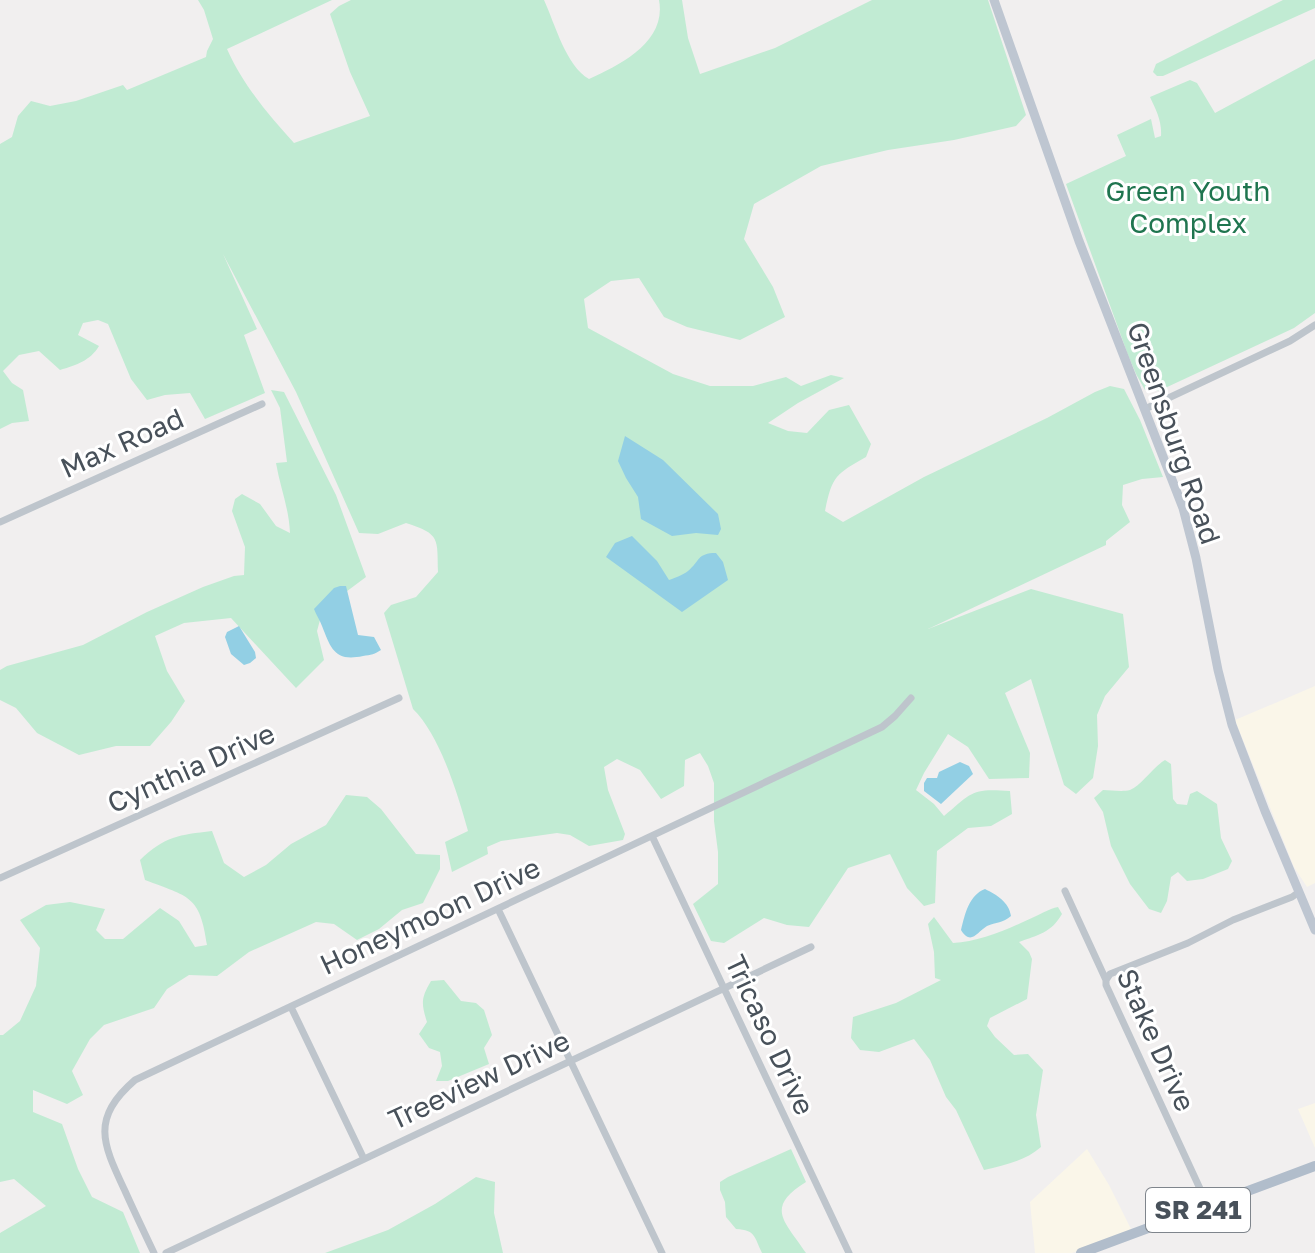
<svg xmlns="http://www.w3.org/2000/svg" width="1315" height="1253" font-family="'Golos Text',sans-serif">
<rect width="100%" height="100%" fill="#f1efef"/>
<path fill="#faf6e9" d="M 1315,686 L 1315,883 L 1307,887 L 1294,867 L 1235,720 Z
M 1315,1103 L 1315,1148 L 1298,1109 Z
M 1087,1149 L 1109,1185 L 1132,1231 L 1072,1253 L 1035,1253 L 1030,1202 Z"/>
<path fill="#c1ebd3" d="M 198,0 L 332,0 L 227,49 C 243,85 268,114 294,143 L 370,116 L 350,72 L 330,14 L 339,6 L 351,0 L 544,0 C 555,24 566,66 589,79 C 620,65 667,42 659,0 L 682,0 L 688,38 L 700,74 L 775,48 L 872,0 L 988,0 L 1026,115 L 1016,126 L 954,140 L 888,150 L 821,166 L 754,204 L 744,239 L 773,287 L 785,317 L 740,340 L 687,327 L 664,317 L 639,278 L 611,281 L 584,299 L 588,328 L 673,374 L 710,386 L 753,386 L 786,377 L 801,386 L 831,375 L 844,378 L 798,403 L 768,423 L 788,431 L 807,433 L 829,410 L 849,405 L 871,444 L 866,457 C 836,474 832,476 825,511 L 843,522 L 924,477 L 1047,418 L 1095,392 L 1110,386 L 1124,389 L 1140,420 L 1163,477 L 1142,479 L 1123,485 L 1122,505 L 1130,522 L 1106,541 L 1106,545 L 928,629 L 1031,589 L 1123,614 L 1129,667 L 1105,696 L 1097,715 L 1098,746 L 1093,778 L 1076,794 L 1064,785 L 1031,679 L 1005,693 L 1030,753 L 1029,778 L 989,779 L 968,747 L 948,734 L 924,773 L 916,790 L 934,804 L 944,816 C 972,792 972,788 1010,791 L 1012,814 L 991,826 L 968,828 L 937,851 L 935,903 L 924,906 L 907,888 L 890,854 L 848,868 L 809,927 L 787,925 L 764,918 L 724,943 L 711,941 L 693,904 L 718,884 L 718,852 L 714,821 L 714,783 L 708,766 L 700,753 L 685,760 L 684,786 L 661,799 L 640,770 L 617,759 L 604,767 L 608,790 L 625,834 L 623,840 L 589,846 L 570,835 L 557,833 L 501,841 L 487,847 L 488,854 L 452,872 L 445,842 L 468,831 C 458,795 440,735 413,709 L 384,613 L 391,605 L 416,597 L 438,572 C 437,539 441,534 406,523 L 378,534 L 359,533 L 296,392 L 223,254 L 257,329 L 244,335 L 265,393 L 205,419 L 190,393 L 165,395 L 147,400 L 131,379 L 108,324 L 98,320 L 83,323 L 78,335 L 99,346 C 90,361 76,365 60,370 L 39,351 L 19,355 L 3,371 L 12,383 L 23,390 L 29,421 L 12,423 L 0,429 L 0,144 L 12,137 L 18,116 L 31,101 L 50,106 L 76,101 L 123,85 L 127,90 L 206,57 L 207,51 L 213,39 L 204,10 Z
M 1283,0 L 1315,0 L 1315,8 L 1163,76 L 1157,76 L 1153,72 L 1156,64 Z
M 1315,59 L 1315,313 L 1294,328 L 1165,388 L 1156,391 L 1149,388 L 1145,390 L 1136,374 L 1128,355 L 1066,184 L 1126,156 L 1117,135 L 1151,119 L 1155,138 L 1161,136 C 1162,121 1156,110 1150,97 L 1190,80 L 1197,83 L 1215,113 Z
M 271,390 L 284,392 L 336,495 L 366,577 L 323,609 L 317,631 L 324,660 L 296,688 L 231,618 L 184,623 L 155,636 L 167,671 L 185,701 L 171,722 L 150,746 L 116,746 L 79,755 L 37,733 L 16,708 L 0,700 L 0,670 L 7,666 L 83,645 L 147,612 L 203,587 L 234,576 L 244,575 L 245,547 L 232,511 L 235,499 L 242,494 L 260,504 L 276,526 L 290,533 C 289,508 280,487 276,463 L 287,462 L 280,408 Z
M 1165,760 L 1171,764 L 1173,799 L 1177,804 L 1187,805 L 1190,794 L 1197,791 L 1217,804 L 1221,838 L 1232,861 L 1228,869 L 1203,879 L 1187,881 L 1178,872 L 1171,877 L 1167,901 L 1161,913 L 1149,909 L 1130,884 L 1111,846 L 1103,812 L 1094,798 L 1103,790 C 1111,790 1122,792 1130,790 C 1141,786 1152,768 1165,760 Z
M 346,795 L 367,797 L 381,809 L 416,854 L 440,855 L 440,869 L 423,903 L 402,910 L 379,929 L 357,940 L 334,924 L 316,922 L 249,952 L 217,976 L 189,975 L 167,989 L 154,1008 L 104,1025 L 90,1039 L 72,1071 L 83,1095 L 67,1104 L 33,1090 L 33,1112 L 62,1124 L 78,1169 L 92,1197 L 123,1212 L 140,1253 L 0,1253 L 0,1233 L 46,1206 L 14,1179 L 0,1182 L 0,1035 L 3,1035 L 20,1021 L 36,986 L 40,948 L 20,920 L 46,905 L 70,902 L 105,909 L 96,930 L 105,939 L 123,939 L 160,908 L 179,921 L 195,947 L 207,945 C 200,895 189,897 145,880 L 140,860 C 165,836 179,835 212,831 L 224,863 L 244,877 L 266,865 L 291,844 L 326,825 Z
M 1058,907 L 1062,914 C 1051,933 1038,935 1019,942 L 1029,952 L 1032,959 L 1027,999 L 990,1018 L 987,1026 L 995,1037 L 1014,1055 L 1028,1054 L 1043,1070 L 1036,1115 L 1041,1147 C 1025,1161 1005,1165 984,1170 L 956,1110 L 946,1097 L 930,1060 L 914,1039 L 879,1052 L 860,1050 L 851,1038 L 853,1017 L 896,1003 L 941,980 L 935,978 L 934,952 L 928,924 L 934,917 L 953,943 C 980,942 1010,928 1034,917 C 1043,913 1049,909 1058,907 Z
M 444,980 L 461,1001 L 476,1003 L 484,1010 L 492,1035 L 484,1048 L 489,1064 L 448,1081 L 436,1081 L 442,1066 L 440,1052 L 429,1048 L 419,1034 L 427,1022 C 421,1003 421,998 431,981 Z
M 791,1149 L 806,1182 C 764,1208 785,1221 806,1253 L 762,1253 C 754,1237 756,1230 736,1229 L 726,1217 L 725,1202 L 720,1190 L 720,1182 L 728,1177 Z
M 476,1177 L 495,1182 L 494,1213 L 503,1253 L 325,1253 L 388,1230 L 435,1204 Z"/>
<path fill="#92cfe4" d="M 625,436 L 663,460 L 718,514 L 721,529 L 718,535 L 696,533 L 672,536 L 641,519 L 638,497 L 626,478 L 618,461 Z
M 632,536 L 657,561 L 669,580 C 675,578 683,575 688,571 C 700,561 697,553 716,553 L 723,562 L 728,580 L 682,612 L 606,557 L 615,543 Z
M 340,586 L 346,586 L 358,635 L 374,637 L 381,650 C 375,654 371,655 363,656 C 335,662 331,649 322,626 C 320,620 316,615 314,609 L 334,588 Z
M 239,626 L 255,652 L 256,658 L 250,663 L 244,665 L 231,654 L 225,637 L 227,632 Z
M 960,762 L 969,766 L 973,774 L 941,804 L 924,791 L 924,783 L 927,778 L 937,778 L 939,772 Z
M 985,889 C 997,895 1009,902 1011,916 C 1003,923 996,922 987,926 C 977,932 971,946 961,930 C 965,914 969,895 985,889 Z"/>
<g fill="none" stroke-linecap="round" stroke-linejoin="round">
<path stroke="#bec5cc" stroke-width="7" d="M 1145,409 L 1290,341 L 1315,325
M 0,522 L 262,404
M 652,836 L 849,1253
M 0,878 L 399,698
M 1065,891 L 1106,980 L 1106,985 L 1208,1206
M 498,909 L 662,1253
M 1106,980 L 1110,974 L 1188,943 L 1233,920 L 1292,897 L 1299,892
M 291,1007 L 364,1159
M 154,1253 C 144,1232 134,1211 125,1191 C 103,1144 90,1119 135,1080 L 882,727 L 895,716 L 911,698
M 166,1253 L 811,947"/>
<path stroke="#bec6d1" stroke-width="9" d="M 994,0 L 1079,241 L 1183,508 L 1196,558 L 1218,670 L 1232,725 L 1265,811 L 1315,930"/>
<path stroke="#b1bdcb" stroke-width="10" d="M 1081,1253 L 1315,1166"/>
</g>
<g text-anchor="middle" stroke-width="6" stroke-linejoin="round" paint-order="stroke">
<rect fill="#fff" stroke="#7f858c" stroke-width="2" x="1146" y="1188" width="104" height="44" rx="6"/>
<g font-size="26" font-weight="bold" fill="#48515a">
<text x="1198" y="1219">SR 241</text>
</g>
<g font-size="28" fill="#1f754f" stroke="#fff">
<text x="1188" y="201">Green Youth<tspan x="1188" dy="32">Complex</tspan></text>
</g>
<g font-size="28" fill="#48515a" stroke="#fff">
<text transform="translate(1174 433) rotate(71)" y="10">Greensburg Road</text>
<text transform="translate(122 443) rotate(-24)" y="10">Max Road</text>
<text transform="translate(191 768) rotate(-24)" y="10">Cynthia Drive</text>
<text transform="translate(430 916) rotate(-25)" y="10">Honeymoon Drive</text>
<text transform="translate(770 1035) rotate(65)" y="10">Tricaso Drive</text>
<text transform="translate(1156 1040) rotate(66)" y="10">Stake Drive</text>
<text transform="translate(479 1080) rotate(-25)" y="10">Treeview Drive</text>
</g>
</g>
</svg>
